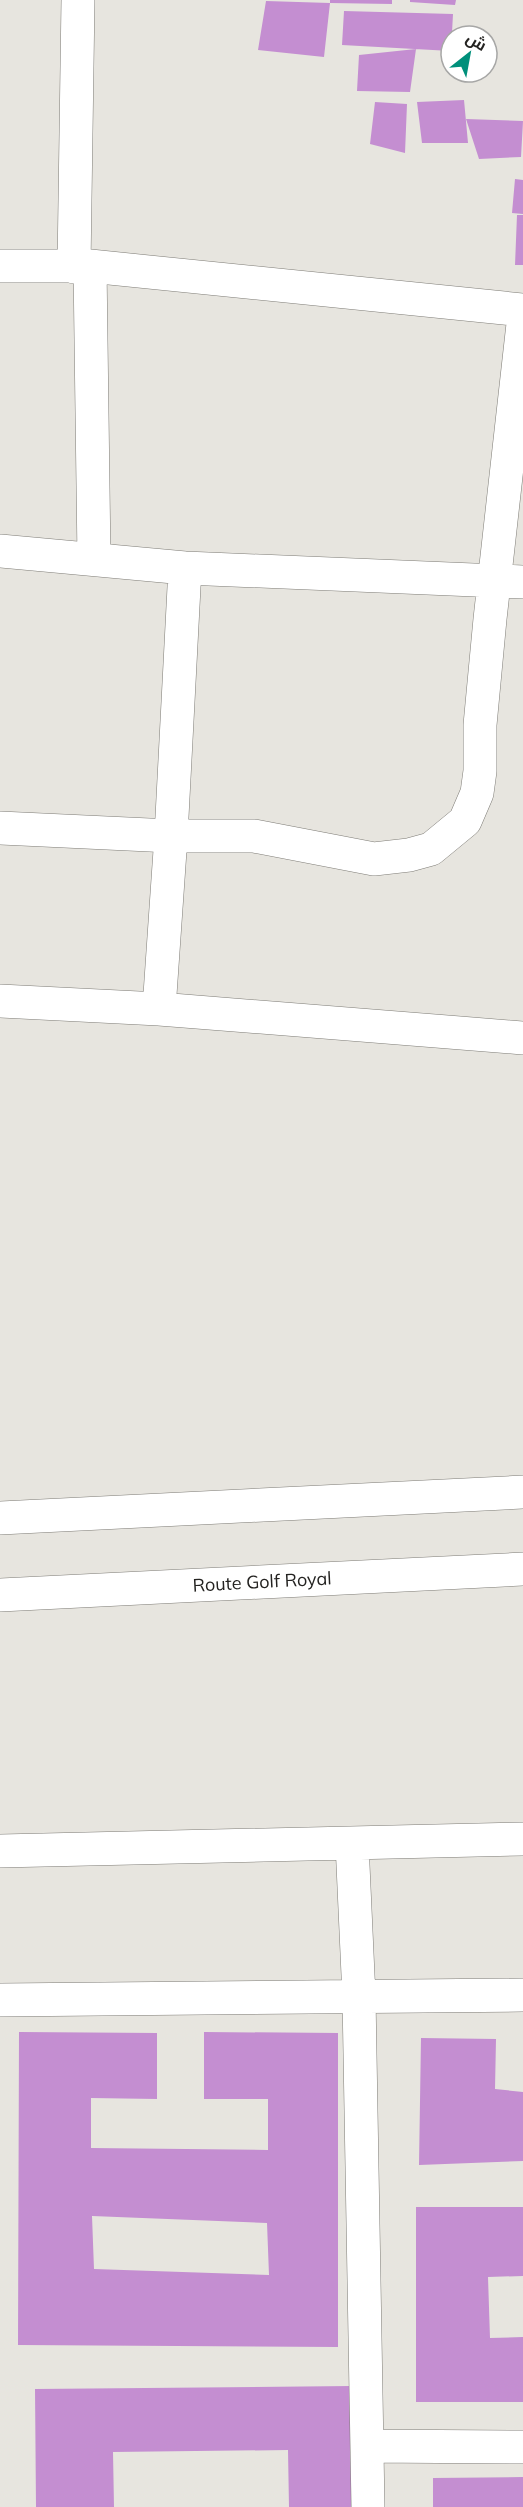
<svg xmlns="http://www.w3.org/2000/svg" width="523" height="2507" font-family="Mulish,Cairo,sans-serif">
<rect width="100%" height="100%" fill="#e7e5df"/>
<path fill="#c48ed1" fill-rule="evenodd" d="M 330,0 L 392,0 L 392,4 L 330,3 Z
M 410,0 L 456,0 L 455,5 L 410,2 Z
M 266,1 L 330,3 L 324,57 L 258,50 Z
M 344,11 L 453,14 L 451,51 L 342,45 Z
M 416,49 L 410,92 L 357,91 L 359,55 Z
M 464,100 L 468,143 L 422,143 L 417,102 Z
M 375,102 L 407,104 L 405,153 L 370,144 Z
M 466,119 L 523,121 L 521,157 L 479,159 Z
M 515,179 L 523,180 L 523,214 L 512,213 Z
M 517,215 L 523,215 L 523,265 L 515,265 Z
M 19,2032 L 157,2033 L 157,2099 L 91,2098 L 91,2148 L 268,2150 L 268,2099 L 204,2099 L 204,2032 L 338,2033 L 338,2347 L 18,2345 ZM 92,2216 L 267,2223 L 269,2275 L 94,2269 Z
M 421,2038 L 496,2039 L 495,2089 L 523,2092 L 523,2161 L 419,2165 Z
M 416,2207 L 523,2207 L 523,2276 L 488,2277 L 490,2338 L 523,2337 L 523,2402 L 416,2402 Z
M 352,2386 L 354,2507 L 289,2507 L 288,2450 L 113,2452 L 114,2507 L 36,2507 L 35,2389 Z
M 523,2477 L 523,2507 L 433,2507 L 433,2478 Z"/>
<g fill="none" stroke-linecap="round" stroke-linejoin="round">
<defs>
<path id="minor" d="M 0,266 L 90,266 L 523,310
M 90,266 L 94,559
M 74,267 L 78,0
M 0,551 L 185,568 L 523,582
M 0,828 L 171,836 L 254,836 L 374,859 L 409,855 L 431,849 L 465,821 L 477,793 L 480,771 L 480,725 L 490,619 L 523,324
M 0,1001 L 159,1009 L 523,1038
M 159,1009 L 171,836 L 185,568
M 0,1518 L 523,1492
M 0,1595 L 523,1569
M 352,1843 L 359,1997 L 368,2507
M 0,1851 L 523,1839
M 0,2000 L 523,1995
M 367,2446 L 523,2447"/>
</defs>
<use href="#minor" stroke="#7e7c76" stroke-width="34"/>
<use href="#minor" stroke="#fff" stroke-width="33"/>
</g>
<g text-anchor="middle" stroke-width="6" stroke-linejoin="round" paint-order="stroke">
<g font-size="18" fill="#242321" stroke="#fff">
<text transform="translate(262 1582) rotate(-3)" y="6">Route Golf Royal</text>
</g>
</g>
<g transform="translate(469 54) rotate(31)"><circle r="28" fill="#ffffff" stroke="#a7a7a6" stroke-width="1.5"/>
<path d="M0-4.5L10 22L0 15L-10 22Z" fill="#00907b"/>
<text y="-9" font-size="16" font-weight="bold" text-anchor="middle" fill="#242321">ش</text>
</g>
</svg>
